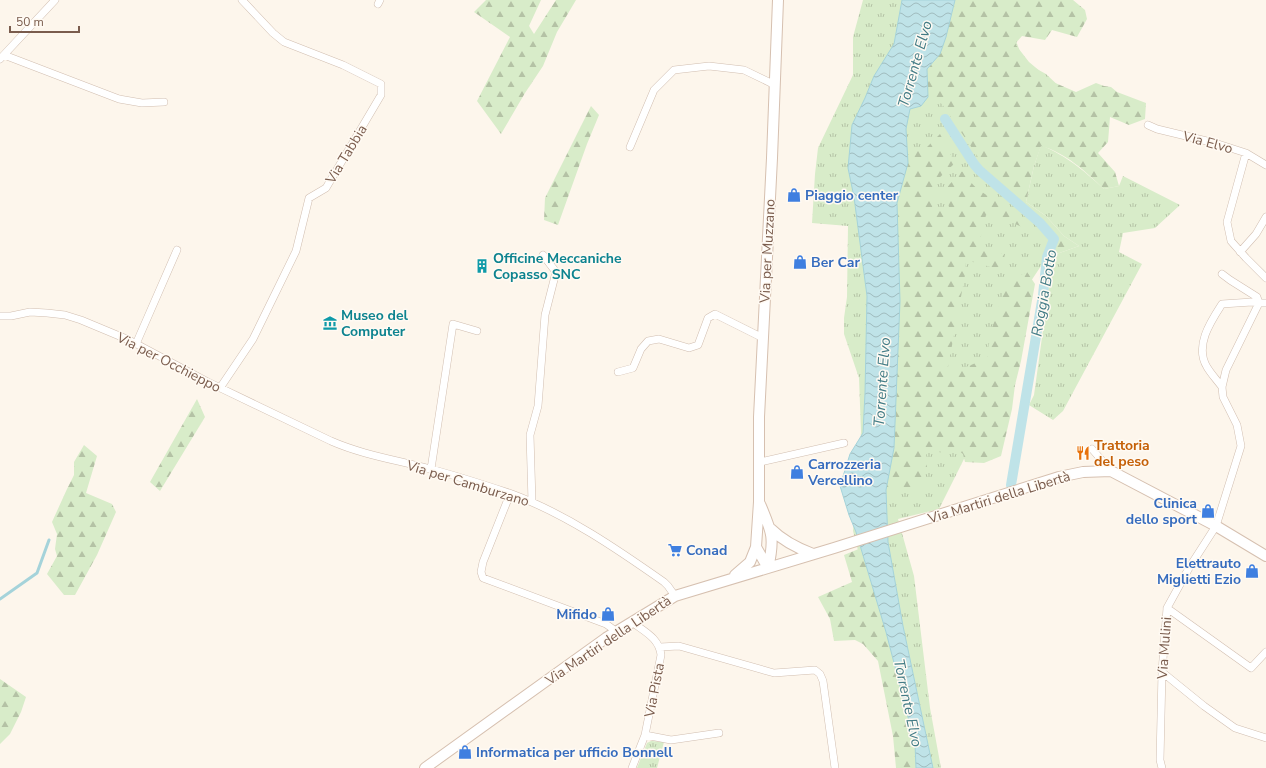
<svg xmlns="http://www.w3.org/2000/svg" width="1266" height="768" font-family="'Nunito Sans',sans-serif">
<defs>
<pattern id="grass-tufts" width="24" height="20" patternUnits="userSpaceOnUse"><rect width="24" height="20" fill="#d8ecc9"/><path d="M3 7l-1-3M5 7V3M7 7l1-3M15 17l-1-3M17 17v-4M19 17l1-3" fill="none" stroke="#b4c2a5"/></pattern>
<pattern id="forest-firs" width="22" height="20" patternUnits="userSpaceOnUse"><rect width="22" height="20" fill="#d8ecc9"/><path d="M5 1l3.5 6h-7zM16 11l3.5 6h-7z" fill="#b4c2a5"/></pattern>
<pattern id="water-waves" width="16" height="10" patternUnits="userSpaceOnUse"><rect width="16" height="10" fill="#bfe3e8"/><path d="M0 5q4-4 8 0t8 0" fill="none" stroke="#a0bbbe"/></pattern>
</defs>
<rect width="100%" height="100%" fill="#fdf6ec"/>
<path fill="url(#grass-tufts)" d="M 863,0 L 1020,0 L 1016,41 L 1024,62 L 1046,74 L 1063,90 L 1039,130 L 1010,199 L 1051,238 L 1047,257 L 1031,281 L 1008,412 L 992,460 L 964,459 L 939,509 L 898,519 L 914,576 L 930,708 L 941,768 L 900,768 L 869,593 L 853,531 L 861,432 L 859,378 L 844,334 L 844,318 L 847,297 L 848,226 L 812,223 L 815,174 L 818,148 L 853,75 L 853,37 Z
M 1041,145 C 1068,157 1082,169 1104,189 L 1119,186 L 1123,176 L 1180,205 L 1155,228 L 1123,233 L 1119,252 L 1142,264 L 1063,411 L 1053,420 L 1029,405 L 1034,395 L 1048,294 L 1051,256 L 1079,246 L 1064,236 L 1046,216 L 1026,202 L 1034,166 Z
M 651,741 L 664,742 L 657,768 L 637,768 L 647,743 Z"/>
<path fill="url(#forest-firs)" d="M 486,0 L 541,0 L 529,26 L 534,34 L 556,0 L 576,0 L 557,32 L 543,66 L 525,93 L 501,134 L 477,101 L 510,37 L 474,12 Z
M 955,0 L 1073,0 L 1085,10 L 1087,19 L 1077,37 L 1052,30 L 1045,40 L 1022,36 L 1015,44 L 1029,62 L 1053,82 L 1076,92 L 1096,83 L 1104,86 L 1111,87 L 1117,92 L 1146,103 L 1145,119 L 1129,125 L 1110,117 L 1108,142 L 1098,153 L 1115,172 L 1119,186 L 1104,189 C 1085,171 1066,153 1041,146 L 1034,166 L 1026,202 L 1046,216 L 1064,236 L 1079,246 L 1051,256 L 1056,239 L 1040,222 L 993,179 L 942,104 L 928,97 L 927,69 L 940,54 L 946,37 Z
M 591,106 L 599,115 L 587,144 L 558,225 L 544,220 L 545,198 Z
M 940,134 L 955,163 L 937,180 L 932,202 L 933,211 L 950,210 L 944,192 L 949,185 L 962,171 C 967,177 972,185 979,190 C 994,201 1024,215 1032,232 L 1007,220 L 986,215 L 978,248 L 1005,254 L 1001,270 L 966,260 L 965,275 L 948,367 L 955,372 L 987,358 L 991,331 L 1007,281 L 1027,272 L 1035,284 L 1021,361 L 1015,385 L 1012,409 L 1001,456 L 984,463 L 965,462 L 963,454 L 959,451 L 945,453 L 926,450 L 927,468 L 922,490 L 886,490 L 894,448 L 900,301 L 897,203 L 908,163 L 914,152 L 925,149 Z
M 197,399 L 205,417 L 160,491 L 150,482 Z
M 84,445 L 97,456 L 86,493 L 112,504 L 116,512 L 97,555 L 75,595 L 64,595 L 47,574 L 57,556 L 55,549 L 57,534 L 52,522 L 67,489 L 74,475 L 74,462 Z
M 861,548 L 886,632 L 915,744 L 916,768 L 896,768 L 893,736 L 878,661 L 863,644 L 855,640 L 834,641 L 830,619 L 818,597 L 852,582 L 844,555 Z
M 0,679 L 26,697 L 21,712 L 10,734 L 0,744 Z"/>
<path fill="url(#water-waves)" stroke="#a5d3da" d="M 902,0 L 955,0 L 946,37 L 940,54 L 927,69 L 928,97 L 921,106 L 910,109 L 906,129 L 908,163 L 897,203 L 900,301 L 894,448 L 886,490 L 888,542 L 903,626 L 933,768 L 916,768 L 915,744 L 886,632 L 856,532 L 849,515 L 840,486 L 850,454 L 863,433 L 865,393 L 867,296 L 854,197 L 848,168 L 852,125 L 865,98 L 874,76 L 894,44 Z"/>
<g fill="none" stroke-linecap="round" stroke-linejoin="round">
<path stroke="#a5d3da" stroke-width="3" d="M 0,599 L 37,573 L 49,540"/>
<path stroke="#bfe3e8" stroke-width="10" d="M 945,119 L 974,164 L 979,170 L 1040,223 L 1054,239 L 1047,257 L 1043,295 L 1011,485"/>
<defs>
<path id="street" d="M 378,4 L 380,0
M 4,55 L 119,99 L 142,103 L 164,102
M 0,59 L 55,0
M 1148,125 L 1157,129 L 1215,143 L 1246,153 L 1266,165
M 630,147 L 654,90 L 674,70 L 709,66 L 744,70 L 775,85
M 1246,153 L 1227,222 L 1231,241 L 1246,258 L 1266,278
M 1240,252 L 1256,234 L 1266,217
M 1222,274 L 1230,280 L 1257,297 L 1259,303
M 0,316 L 11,316 L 30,312 L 47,313 L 65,315 L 81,320 L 129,340 L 208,382 L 331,441 C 363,455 397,460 430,469 C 458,476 485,485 512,494 C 566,514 617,549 664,582 L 668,586 L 675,596
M 136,344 L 177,250
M 618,372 L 633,368 L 641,349 L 648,341 L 659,339 L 689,348 L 698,345 L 708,318 L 715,314 L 763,338
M 1222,387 C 1217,380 1211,374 1207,367 C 1194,346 1211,321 1222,304 L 1252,302 L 1259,303
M 220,388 L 253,339 L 296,251 L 309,198 L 326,188 L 381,95 L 381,84 L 343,65 L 284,42 L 273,33 L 242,0
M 1092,449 L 1111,471
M 760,462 L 844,443
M 431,469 L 453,324 L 477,331
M 510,494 L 483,562 L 481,572 L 483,578 L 606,624 L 617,632
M 532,502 L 530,435 L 538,406 L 545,315 L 556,272 L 543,255
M 1167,608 L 1251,668 L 1266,652
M 632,622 C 645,632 659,638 661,655 L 645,735 L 632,768
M 660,647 L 679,646 L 774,673 L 815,670 L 820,674 L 823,681 L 835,768
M 1162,672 L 1204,706 L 1235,728 L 1266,738
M 645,735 L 671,740 L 719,733
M 1162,768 L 1160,760 L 1162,672 L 1167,608 L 1189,568 L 1216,526 L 1241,446 L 1237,425 L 1223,397 L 1222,387 L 1226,370 L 1259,303 L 1266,303"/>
<path id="secondary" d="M 760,504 C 772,532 775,538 768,568
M 771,529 C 783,541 797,548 813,554
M 756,547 L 768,568
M 735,575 L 750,562 L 756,547 L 759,502 L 759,417 L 772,158 L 778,0
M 425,768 L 606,638 L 675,596 L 834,548 L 1059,477 L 1083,472 L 1111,471 L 1216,526 L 1266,556"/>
</defs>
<use href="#street" stroke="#d1beb0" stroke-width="8"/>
<use href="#secondary" stroke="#d6c0b0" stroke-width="12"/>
<use href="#street" stroke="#fff" stroke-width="7"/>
<use href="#secondary" stroke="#fff" stroke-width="10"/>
</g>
<defs>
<symbol id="shop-bare" viewBox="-9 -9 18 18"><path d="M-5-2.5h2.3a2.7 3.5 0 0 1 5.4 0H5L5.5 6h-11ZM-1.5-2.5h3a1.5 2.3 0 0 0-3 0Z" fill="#3f7fe0" stroke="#fffaf3" stroke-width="2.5" paint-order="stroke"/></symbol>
<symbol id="building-bare" viewBox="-9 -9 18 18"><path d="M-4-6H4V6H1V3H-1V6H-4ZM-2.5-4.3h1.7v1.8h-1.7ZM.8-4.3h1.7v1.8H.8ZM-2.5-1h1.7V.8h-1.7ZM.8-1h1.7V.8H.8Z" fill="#0f9aa8" stroke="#fffaf3" stroke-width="2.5" paint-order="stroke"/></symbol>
<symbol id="museum-bare" viewBox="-9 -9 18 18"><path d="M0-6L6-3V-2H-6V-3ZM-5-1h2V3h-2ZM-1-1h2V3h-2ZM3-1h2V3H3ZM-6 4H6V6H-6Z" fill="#0f9aa8" stroke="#fffaf3" stroke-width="2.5" paint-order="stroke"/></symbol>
<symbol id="restaurant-bare" viewBox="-9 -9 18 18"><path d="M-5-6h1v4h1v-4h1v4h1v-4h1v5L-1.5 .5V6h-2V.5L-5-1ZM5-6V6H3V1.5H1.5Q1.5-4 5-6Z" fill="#e8710a" stroke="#fffaf3" stroke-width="2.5" paint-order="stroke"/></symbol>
<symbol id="supermarket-bare" viewBox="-9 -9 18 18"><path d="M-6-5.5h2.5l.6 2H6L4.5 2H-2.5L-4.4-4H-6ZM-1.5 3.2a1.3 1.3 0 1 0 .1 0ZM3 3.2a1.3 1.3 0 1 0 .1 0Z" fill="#3f7fe0" stroke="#fffaf3" stroke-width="2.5" paint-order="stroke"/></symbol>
</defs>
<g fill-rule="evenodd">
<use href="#shop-bare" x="784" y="185" width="20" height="20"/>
<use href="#shop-bare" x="790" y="252" width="20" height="20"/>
<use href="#building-bare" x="472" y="256" width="20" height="20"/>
<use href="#museum-bare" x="320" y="313" width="20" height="20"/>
<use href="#restaurant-bare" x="1073" y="443" width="20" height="20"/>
<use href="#shop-bare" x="787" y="462" width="20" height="20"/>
<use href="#shop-bare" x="1198" y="501" width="20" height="20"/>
<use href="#supermarket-bare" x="665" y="540" width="20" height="20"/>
<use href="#shop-bare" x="1242" y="561" width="20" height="20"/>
<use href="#shop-bare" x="598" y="604" width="20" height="20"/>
<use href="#shop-bare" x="455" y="742" width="20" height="20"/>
</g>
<g text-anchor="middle" stroke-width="3" stroke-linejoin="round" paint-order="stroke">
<g font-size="14" fill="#7a5c4d" stroke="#fffaf3">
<text transform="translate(1208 142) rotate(15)" y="5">Via Elvo</text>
<text transform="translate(346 154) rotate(-59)" y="5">Via Tabbia</text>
<text transform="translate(767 251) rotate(-87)" y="5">Via per Muzzano</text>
<text transform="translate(169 362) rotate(27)" y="5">Via per Occhieppo</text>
<text transform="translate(468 483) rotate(17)" y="5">Via per Camburzano</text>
<text transform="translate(999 497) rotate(-17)" y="5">Via Martiri della Libertà</text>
<text transform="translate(608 640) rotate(-34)" y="5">Via Martiri della Libertà</text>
<text transform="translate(1164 648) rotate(-86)" y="5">Via Mulini</text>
<text transform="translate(654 690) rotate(-79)" y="5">Via Pista</text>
</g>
<g font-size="14" font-weight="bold" fill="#366cbe" stroke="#fffaf3" text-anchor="start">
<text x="805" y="200">Piaggio center</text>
<text x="811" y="267">Ber Car</text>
<text x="808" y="469">Carrozzeria<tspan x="808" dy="16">Vercellino</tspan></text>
<text x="1197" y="508" text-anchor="end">Clinica<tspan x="1197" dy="16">dello sport</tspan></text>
<text x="686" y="555">Conad</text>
<text x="1241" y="568" text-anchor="end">Elettrauto<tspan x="1241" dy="16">Miglietti Ezio</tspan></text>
<text x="597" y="619" text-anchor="end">Mifido</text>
<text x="476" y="757">Informatica per ufficio Bonnell</text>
</g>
<g font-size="14" font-weight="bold" fill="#0d838f" stroke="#fffaf3" text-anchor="start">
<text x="493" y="263">Officine Meccaniche<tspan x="493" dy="16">Copasso SNC</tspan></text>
<text x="341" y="320">Museo del<tspan x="341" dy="16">Computer</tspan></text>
</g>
<g font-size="14" font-weight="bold" fill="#c56008" stroke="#fffaf3" text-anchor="start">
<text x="1094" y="450">Trattoria<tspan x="1094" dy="16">del peso</tspan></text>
</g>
<g font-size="15" font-style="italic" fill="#437c86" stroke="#fffaf3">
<text transform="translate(915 64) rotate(-74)" y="5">Torrente Elvo</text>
<text transform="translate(1044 293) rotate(-80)" y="5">Roggia Botto</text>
<text transform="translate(882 382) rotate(-86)" y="5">Torrente Elvo</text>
<text transform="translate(908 703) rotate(78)" y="5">Torrente Elvo</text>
</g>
</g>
<path d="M10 26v6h69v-6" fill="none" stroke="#7a5c4d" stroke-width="2"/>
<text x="16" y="26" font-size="12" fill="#7a5c4d" stroke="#fffaf3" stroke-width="3" paint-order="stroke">50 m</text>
</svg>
